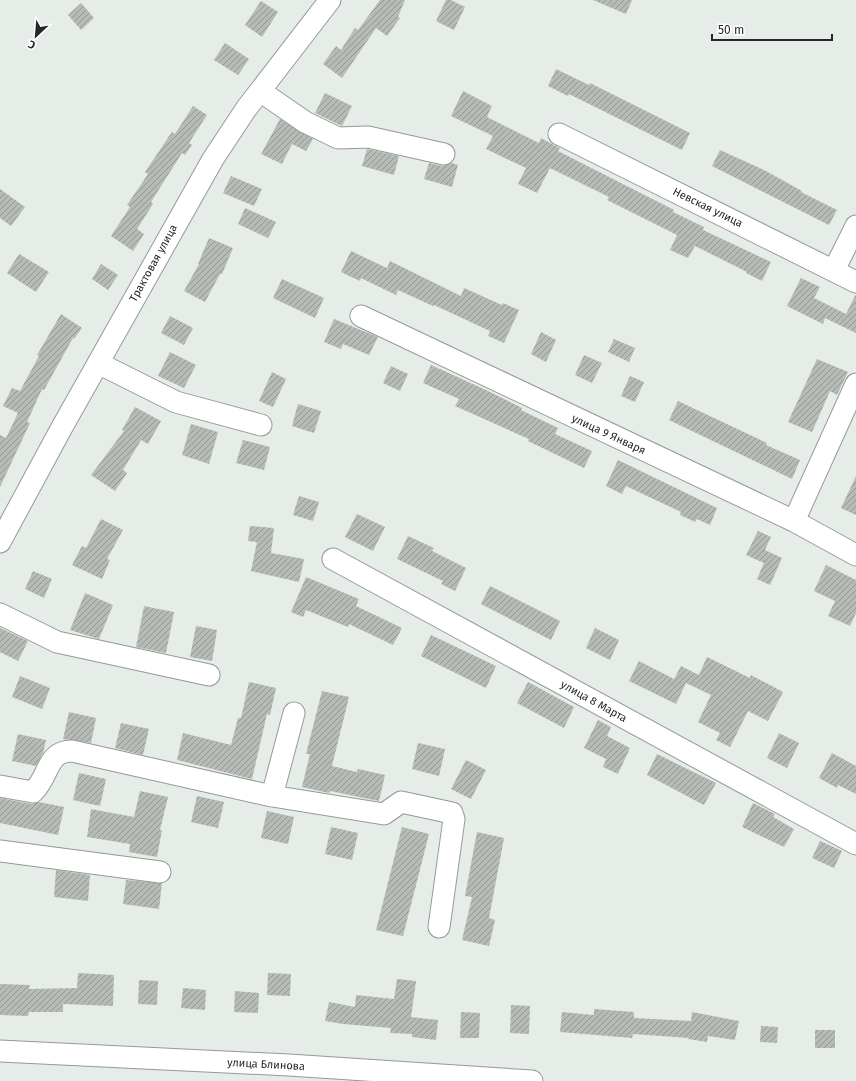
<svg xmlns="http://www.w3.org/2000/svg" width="856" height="1081" font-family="'Fira Sans',sans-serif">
<defs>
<pattern id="building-hatch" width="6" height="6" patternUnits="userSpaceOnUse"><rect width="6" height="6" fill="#b6bbb5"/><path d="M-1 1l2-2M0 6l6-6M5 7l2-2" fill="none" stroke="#949893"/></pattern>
</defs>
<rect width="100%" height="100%" fill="#e6ede9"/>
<path fill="url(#building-hatch)" d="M 380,0 L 405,0 L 398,17 L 400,18 L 387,36 L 376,28 L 342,78 L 323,64 L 336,46 L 341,50 L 355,28 L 358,30 Z
M 446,0 L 451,0 L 465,7 L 454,30 L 436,21 Z
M 593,0 L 632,0 L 626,14 Z
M 261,1 L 278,12 L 262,37 L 245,25 Z
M 81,3 L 94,18 L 81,30 L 68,15 Z
M 225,43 L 249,59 L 238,75 L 214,60 Z
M 556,69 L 589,85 L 590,83 L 690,133 L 682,150 L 569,94 L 568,96 L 548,86 Z
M 463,91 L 492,106 L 487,117 L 539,143 L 541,138 L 552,144 L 560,148 L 558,151 L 674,210 L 673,212 L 704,227 L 703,230 L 771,262 L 762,281 L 746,273 L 747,272 L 695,246 L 688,258 L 670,250 L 677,235 L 607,200 L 609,197 L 550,168 L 537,193 L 518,184 L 526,168 L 486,149 L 493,136 L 451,116 Z
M 325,93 L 352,106 L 342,126 L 315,113 Z
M 193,106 L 207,115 L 189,143 L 192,145 L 185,155 L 182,153 L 151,202 L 153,204 L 137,229 L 144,234 L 133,251 L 111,236 L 130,207 L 127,205 L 148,174 L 145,172 L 172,132 L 175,134 Z
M 280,119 L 313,139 L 306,151 L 292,144 L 282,164 L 261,154 Z
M 367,149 L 399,156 L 394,175 L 362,166 Z
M 720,150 L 764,170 L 802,191 L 801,192 L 837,210 L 829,225 L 712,166 Z
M 429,163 L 442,166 L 452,163 L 458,165 L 452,187 L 424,179 Z
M 231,176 L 262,189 L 254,206 L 223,193 Z
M 0,189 L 25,207 L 11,226 L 0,218 Z
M 245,208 L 276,222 L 268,238 L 238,224 Z
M 209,238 L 233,248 L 222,274 L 220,274 L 205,302 L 184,291 L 199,264 L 198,264 Z
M 351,251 L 387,268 L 390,261 L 461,296 L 464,288 L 502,305 L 503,303 L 519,310 L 504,343 L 488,336 L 490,331 L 434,305 L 433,306 L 398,290 L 396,295 L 361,278 L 360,281 L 341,272 Z
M 19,254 L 49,272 L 36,292 L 7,273 Z
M 101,264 L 118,275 L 108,290 L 92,279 Z
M 801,278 L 820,287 L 814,298 L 846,314 L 856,294 L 856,333 L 825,318 L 823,324 L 787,306 Z
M 282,279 L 324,298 L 315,318 L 273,298 Z
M 61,314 L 82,328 L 74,339 L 73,338 L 44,390 L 42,389 L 27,422 L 30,423 L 0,487 L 0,435 L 6,438 L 18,413 L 3,406 L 12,388 L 20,391 L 39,356 L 37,355 Z
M 170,316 L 193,328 L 184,345 L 161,333 Z
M 334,319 L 378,337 L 369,355 L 343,344 L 341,349 L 324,342 Z
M 541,332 L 556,340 L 546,362 L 531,354 Z
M 614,339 L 635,348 L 629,362 L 608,352 Z
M 170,352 L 196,365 L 184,388 L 158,376 Z
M 584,355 L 602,363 L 592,383 L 575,375 Z
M 817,359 L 848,372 L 837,395 L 830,391 L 812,432 L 788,422 Z
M 431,365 L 488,391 L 522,408 L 521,410 L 558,428 L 555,434 L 592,451 L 584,468 L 528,441 L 529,439 L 455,406 L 459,399 L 423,383 Z
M 391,366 L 408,374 L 400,391 L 383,383 Z
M 272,372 L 286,379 L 273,407 L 259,401 Z
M 630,376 L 644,382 L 635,402 L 621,396 Z
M 678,401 L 767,443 L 766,445 L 800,460 L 792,479 L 669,420 Z
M 298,404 L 321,411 L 314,433 L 292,426 Z
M 135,407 L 161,421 L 148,444 L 141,440 L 123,470 L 127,473 L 115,491 L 91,475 L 124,431 L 122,430 Z
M 191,424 L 218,432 L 209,464 L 182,455 Z
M 243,440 L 270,447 L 264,470 L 236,463 Z
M 618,460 L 717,508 L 710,525 L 697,519 L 695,522 L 680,515 L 681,512 L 626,486 L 622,494 L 606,486 Z
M 856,476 L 856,515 L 841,508 Z
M 299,496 L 319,502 L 313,521 L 293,515 Z
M 357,514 L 385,527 L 373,551 L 345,537 Z
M 101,519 L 123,530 L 107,559 L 110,560 L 102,579 L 72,565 L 82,546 L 86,548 Z
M 250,526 L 274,528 L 271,553 L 304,559 L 299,582 L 251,571 L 257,542 L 248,541 Z
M 758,531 L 771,537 L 765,550 L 782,558 L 770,585 L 757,579 L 764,563 L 746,555 Z
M 408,536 L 434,548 L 432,551 L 466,568 L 455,591 L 441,584 L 443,581 L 397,559 Z
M 826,565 L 856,580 L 856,613 L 850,626 L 828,616 L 835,601 L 814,591 Z
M 33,571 L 52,579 L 44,598 L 25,589 Z
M 306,577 L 359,599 L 356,606 L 402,628 L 393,645 L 349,624 L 348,627 L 306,610 L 303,617 L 291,612 Z
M 490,586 L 560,621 L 551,640 L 481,604 Z
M 85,593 L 113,605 L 99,639 L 70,630 Z
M 144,606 L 174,612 L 166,653 L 136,647 Z
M 196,626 L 217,630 L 212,661 L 190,657 Z
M 0,628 L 28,641 L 18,661 L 0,652 Z
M 595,628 L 619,640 L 610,660 L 586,648 Z
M 431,635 L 496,666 L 486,688 L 421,656 Z
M 707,657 L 750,678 L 751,675 L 783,692 L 768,721 L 748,711 L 730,747 L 716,740 L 720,733 L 698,722 L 711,695 L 686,683 L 676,704 L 629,681 L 639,661 L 674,679 L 681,666 L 699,675 Z
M 20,676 L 50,688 L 42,709 L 12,697 Z
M 249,682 L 276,688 L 270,715 L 267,714 L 252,779 L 177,760 L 183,733 L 231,745 L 238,718 L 241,718 Z
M 528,682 L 574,707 L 564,728 L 517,703 Z
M 322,691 L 349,697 L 332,766 L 357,772 L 358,769 L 385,775 L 379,801 L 330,791 L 329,793 L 302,787 L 310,754 L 306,754 Z
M 69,712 L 96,718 L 91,743 L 63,739 Z
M 598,720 L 611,727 L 607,736 L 630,748 L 618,774 L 603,767 L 606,759 L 584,748 Z
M 121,723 L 149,729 L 143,755 L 115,748 Z
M 779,733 L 799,743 L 787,768 L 767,758 Z
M 18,734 L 46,740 L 43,753 L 36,766 L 12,761 Z
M 418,743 L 445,749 L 439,776 L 412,769 Z
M 832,753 L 856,766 L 856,794 L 838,785 L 837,788 L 819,778 Z
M 657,754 L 716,783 L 704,805 L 647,775 Z
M 466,760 L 486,770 L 471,799 L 451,789 Z
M 79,773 L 106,779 L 100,806 L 73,800 Z
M 140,791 L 168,797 L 160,830 L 162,830 L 157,857 L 129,852 L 130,844 L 87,837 L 91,809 L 134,817 Z
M 197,796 L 224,802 L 218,828 L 191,822 Z
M 0,798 L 31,804 L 39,802 L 64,807 L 58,835 L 0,823 Z
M 753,803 L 775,814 L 773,817 L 794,829 L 784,847 L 742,827 Z
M 267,811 L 294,817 L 288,844 L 261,838 Z
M 331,827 L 358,833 L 352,860 L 325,854 Z
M 402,827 L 429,834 L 403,936 L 376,930 Z
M 477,832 L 504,838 L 489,918 L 495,920 L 489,946 L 462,940 L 472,897 L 465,896 Z
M 820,841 L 842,851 L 834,868 L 812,858 Z
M 56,870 L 90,875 L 88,901 L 54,897 Z
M 126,880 L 162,883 L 159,909 L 123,904 Z
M 78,973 L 114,975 L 113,1006 L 63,1004 L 63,1012 L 29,1012 L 28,1016 L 0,1015 L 0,984 L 30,985 L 29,989 L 77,988 Z
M 268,973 L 291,974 L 290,996 L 267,995 Z
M 397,979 L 416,981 L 411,1017 L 438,1020 L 436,1040 L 412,1037 L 412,1034 L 390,1033 L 391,1028 L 343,1024 L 325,1021 L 329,1002 L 355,1007 L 356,995 L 394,999 Z
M 139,980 L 158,981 L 157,1005 L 138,1004 Z
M 183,988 L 206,990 L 205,1010 L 181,1008 Z
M 235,991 L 259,993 L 258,1013 L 234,1012 Z
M 511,1005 L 530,1006 L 529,1034 L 510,1033 Z
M 594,1009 L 634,1012 L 634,1018 L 691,1021 L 692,1012 L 739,1021 L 735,1040 L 708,1036 L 707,1042 L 688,1039 L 689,1038 L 633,1034 L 632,1038 L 560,1032 L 562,1012 L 594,1015 Z
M 461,1012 L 480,1013 L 479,1038 L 460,1038 Z
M 761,1026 L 778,1027 L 777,1043 L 760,1042 Z
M 815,1030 L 835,1030 L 835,1048 L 815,1048 Z"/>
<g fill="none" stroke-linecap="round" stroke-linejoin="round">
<defs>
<path id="minor" d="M 260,91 L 305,122 L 338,138 L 368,137 L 444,154
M 559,134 L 856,282
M 834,270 L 856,226
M 361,316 L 794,521 L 856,555
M 98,363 L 176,402 L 261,425
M 794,521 L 856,384
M 0,542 L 61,429 L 213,159 L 246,109 L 330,0
M 333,559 L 856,844
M 0,614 L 57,642 L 209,675
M 0,786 L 33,792 C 50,776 46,751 72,751 L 272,796 L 384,814 L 401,802 L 452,813 L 454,819 L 439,927
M 272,796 L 294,713
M 0,851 L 160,872
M 0,1051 L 289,1065 L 532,1081"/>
</defs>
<use href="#minor" stroke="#949a96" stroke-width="23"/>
<use href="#minor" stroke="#fff" stroke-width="21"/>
</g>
<g text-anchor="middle" stroke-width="3" stroke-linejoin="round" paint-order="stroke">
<g font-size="11" fill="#262827" stroke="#fff">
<text transform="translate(708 207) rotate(26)" y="4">Невская улица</text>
<text transform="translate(153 263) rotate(-61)" y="4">Трактовая улица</text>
<text transform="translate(609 434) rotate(25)" y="4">улица 9 Января</text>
<text transform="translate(594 701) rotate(29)" y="4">улица 8 Марта</text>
<text transform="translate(266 1064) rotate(3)" y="4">улица Блинова</text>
</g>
</g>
<g transform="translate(36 36) rotate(206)" stroke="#ffffff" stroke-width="3" paint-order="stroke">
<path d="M0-3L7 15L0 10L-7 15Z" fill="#262827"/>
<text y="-6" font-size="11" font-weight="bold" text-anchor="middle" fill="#262827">С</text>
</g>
<path d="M712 34v6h120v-6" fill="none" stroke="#262827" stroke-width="2"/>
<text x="718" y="34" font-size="12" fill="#262827" stroke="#ffffff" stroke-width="3" paint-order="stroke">50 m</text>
</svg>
